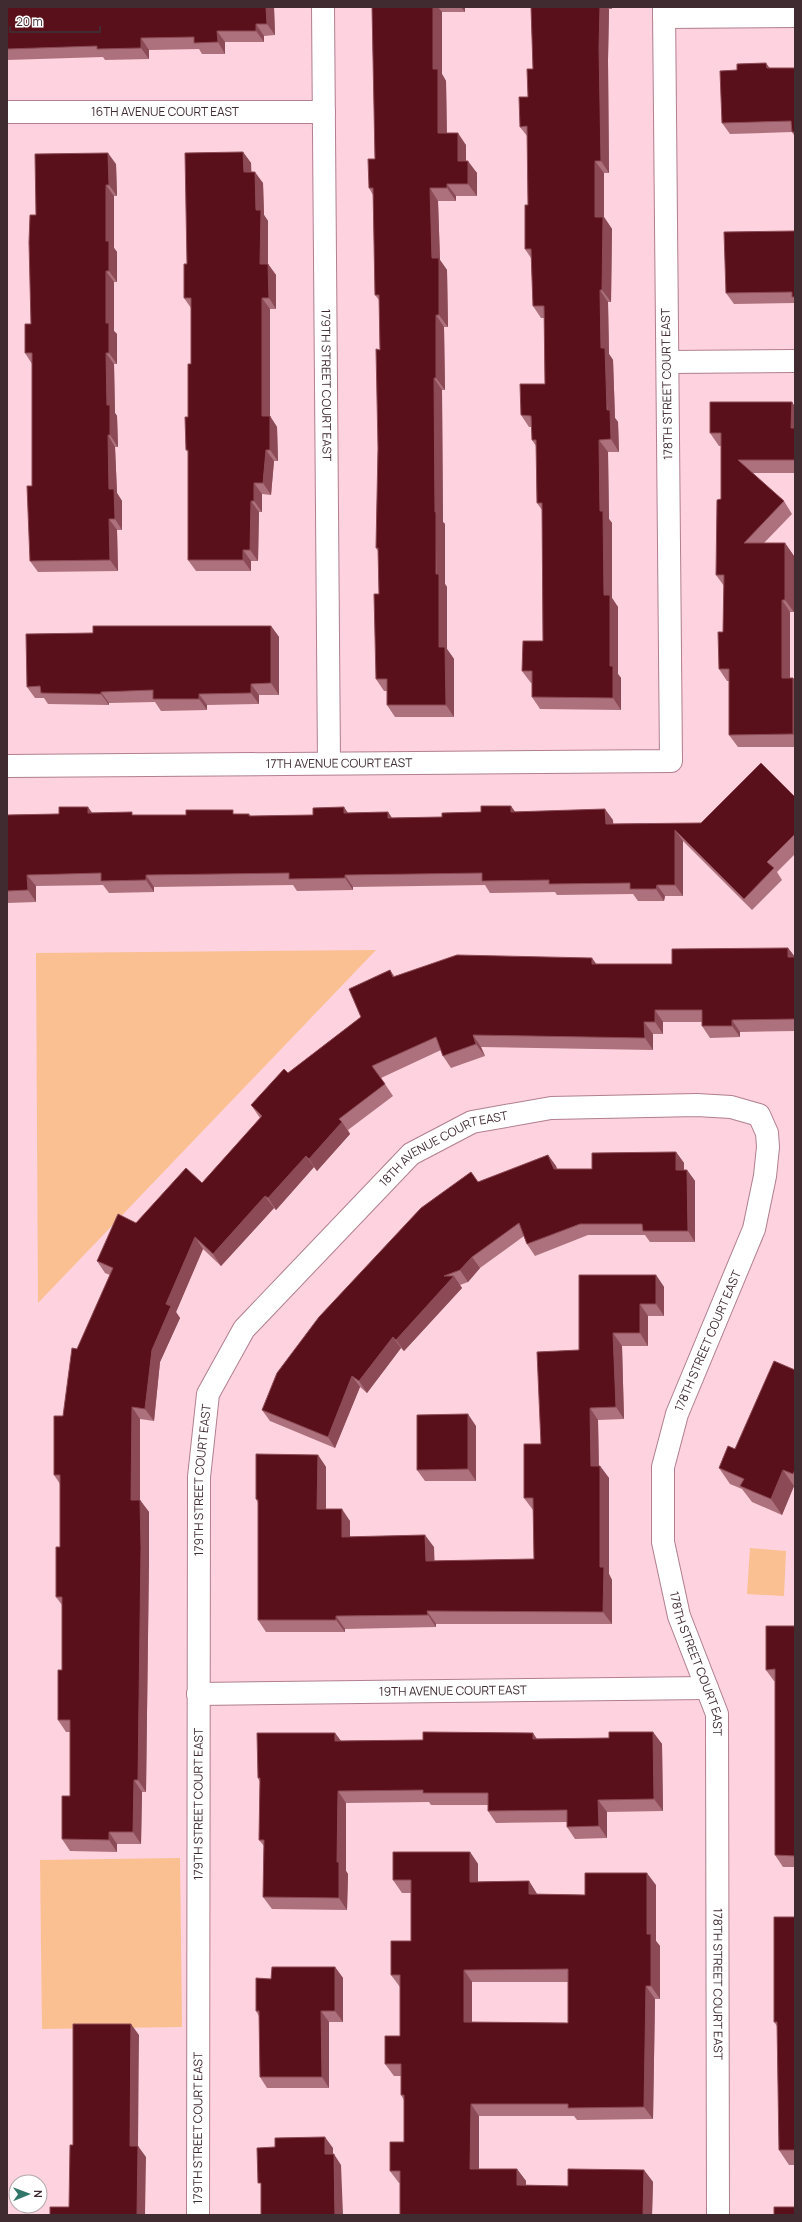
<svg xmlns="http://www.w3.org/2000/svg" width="802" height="2222" font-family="Manrope,sans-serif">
<rect width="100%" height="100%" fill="#fed2de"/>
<path fill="#fac092" d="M 376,950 L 38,1303 L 36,953 Z
M 750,1548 L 786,1551 L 784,1596 L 747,1594 Z
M 180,1858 L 182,2027 L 42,2029 L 40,1860 Z"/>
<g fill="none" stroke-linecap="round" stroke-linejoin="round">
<defs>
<g id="minor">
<path id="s1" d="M 323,7 L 329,763"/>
<path d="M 664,17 L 795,16"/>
<path id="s2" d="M 7,112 L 324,112"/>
<path d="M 668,362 L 795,361"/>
<path id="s3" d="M 7,766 L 671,761 L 664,7"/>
<path id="s4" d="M 198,1694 L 707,1688"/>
<path id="s5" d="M 198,2215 L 199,1477 L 208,1394 L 244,1329 L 411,1154 L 472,1122 L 551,1108 L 697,1105 L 731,1107 L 759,1115 L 767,1133 L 768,1147 L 765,1176 L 754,1229 L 677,1414 L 663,1467 L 663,1542 L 679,1616 L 717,1714 L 718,2215"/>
</g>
</defs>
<use href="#minor" stroke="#b17f8e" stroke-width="24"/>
<use href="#minor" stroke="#fff" stroke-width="22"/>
</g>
<path fill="#ac717c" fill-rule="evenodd" d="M 7,7 L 274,7 L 275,35 L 264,36 L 264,42 L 225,42 L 225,54 L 202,54 L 199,49 L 149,50 L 149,59 L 105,60 L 103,57 L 7,60 Z
M 372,7 L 465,7 L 465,12 L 442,12 L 442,74 L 446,81 L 447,133 L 466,145 L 466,161 L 477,173 L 477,196 L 456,196 L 456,201 L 438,201 L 440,260 L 447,270 L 448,327 L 444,327 L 445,390 L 442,390 L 443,522 L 445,524 L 445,584 L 447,587 L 447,649 L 454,659 L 454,717 L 395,717 L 387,705 L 387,691 L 384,691 L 376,679 L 379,594 L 378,551 L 376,548 L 380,350 L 379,300 L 375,295 L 373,195 L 369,188 L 375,159 Z
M 531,7 L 612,7 L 612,9 L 609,9 L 608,60 L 609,173 L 604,173 L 604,217 L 612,229 L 611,302 L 608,302 L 609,354 L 613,360 L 615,418 L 618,422 L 619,452 L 608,452 L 609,519 L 612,523 L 612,598 L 618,607 L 618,674 L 621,678 L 621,710 L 540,709 L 532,697 L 532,683 L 531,683 L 522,671 L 543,641 L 542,510 L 537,503 L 536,446 L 532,440 L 532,427 L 529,427 L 521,415 L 545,384 L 544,318 L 541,318 L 533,306 L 531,258 L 525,249 L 528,205 L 527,136 L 520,127 L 528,97 L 533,69 Z
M 770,68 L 795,68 L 795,137 L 792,132 L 730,134 L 722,123 Z
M 243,152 L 251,163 L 251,172 L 263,183 L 264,215 L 268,221 L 268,264 L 276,275 L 276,309 L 270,309 L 270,416 L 277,427 L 278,461 L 274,461 L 271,495 L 262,494 L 262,512 L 259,512 L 258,561 L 251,561 L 251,571 L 196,571 L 188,560 L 188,452 L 186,450 L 191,364 L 191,308 L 184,298 L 187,264 Z
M 116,164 L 117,196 L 114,196 L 114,248 L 117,252 L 117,282 L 114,282 L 114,331 L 117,334 L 117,364 L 114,364 L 115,413 L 117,416 L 118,447 L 115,447 L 117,493 L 122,501 L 122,530 L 117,530 L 118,571 L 38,572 L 30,561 L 32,486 L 32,364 L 25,353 L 31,324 L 36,215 Z
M 795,231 L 795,303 L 734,304 L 726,293 Z
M 792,402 L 795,407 L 795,473 L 752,473 L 784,501 L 792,514 L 764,543 L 785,543 L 794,556 L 794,612 L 790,612 L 790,678 L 793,678 L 795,681 L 795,747 L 738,747 L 729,735 L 729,681 L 727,681 L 719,669 L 723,632 L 724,586 L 716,575 L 721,499 L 721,446 L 719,446 L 710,433 Z
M 271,626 L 279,637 L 279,695 L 259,695 L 259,704 L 207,705 L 207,710 L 161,711 L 155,702 L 109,703 L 109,705 L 48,704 L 44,698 L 35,698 L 27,687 L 93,633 Z
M 795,797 L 795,854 L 777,872 L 782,880 L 752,910 L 683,841 L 683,896 L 665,896 L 664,901 L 638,901 L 633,894 L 557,895 L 555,892 L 490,893 L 485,885 L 353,887 L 353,890 L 297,891 L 293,885 L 154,887 L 154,892 L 109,893 L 103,885 L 36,886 L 36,902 L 7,903 L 7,815 L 92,813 L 134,815 L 186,815 L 249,814 L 251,816 L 313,815 L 348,813 L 388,812 L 392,818 L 442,817 L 515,812 L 613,820 L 613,824 L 701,823 Z
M 788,948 L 795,957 L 795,1031 L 740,1032 L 740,1037 L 710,1038 L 702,1026 L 702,1022 L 663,1022 L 663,1034 L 653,1034 L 653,1050 L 481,1047 L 485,1056 L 451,1068 L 443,1056 L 441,1050 L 381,1078 L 393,1096 L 348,1130 L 350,1134 L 317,1171 L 314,1167 L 276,1210 L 274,1208 L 221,1266 L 203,1249 L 176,1312 L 180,1318 L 160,1362 L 154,1421 L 140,1419 L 140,1500 L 149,1512 L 149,1559 L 146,1792 L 142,1792 L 141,1844 L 117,1844 L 117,1852 L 70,1851 L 62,1839 L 70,1796 L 70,1732 L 66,1732 L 58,1720 L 62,1670 L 62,1605 L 56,1597 L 60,1547 L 60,1484 L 54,1475 L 63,1416 L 77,1349 L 110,1275 L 105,1273 L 97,1261 L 136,1223 L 202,1183 L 260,1118 L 251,1105 L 288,1073 L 361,1017 L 390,970 L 395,977 L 596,964 L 672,964 Z
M 676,1152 L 684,1163 L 684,1170 L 687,1170 L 695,1181 L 695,1242 L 650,1242 L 645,1235 L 588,1235 L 535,1256 L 527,1244 L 524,1236 L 480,1268 L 468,1282 L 460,1285 L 462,1288 L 404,1351 L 401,1348 L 367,1393 L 360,1387 L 335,1448 L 270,1421 L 262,1410 L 478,1182 L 548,1155 L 556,1166 L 557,1169 L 592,1169 Z
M 656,1275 L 664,1287 L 664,1316 L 648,1316 L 648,1346 L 622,1346 L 624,1419 L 598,1420 L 599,1466 L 600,1466 L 609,1478 L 609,1574 L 612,1580 L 612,1624 L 436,1624 L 436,1627 L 345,1629 L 345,1632 L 266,1632 L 258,1620 L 258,1503 L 256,1499 L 318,1455 L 326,1467 L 326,1509 L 350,1521 L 350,1537 L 434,1547 L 434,1561 L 534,1559 L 533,1510 L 524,1498 L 541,1444 L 579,1350 Z
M 795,1370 L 795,1486 L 794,1486 L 782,1515 L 752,1502 L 742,1489 L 730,1484 L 719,1468 L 735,1449 Z
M 476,1426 L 476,1481 L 425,1481 L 417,1470 Z
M 795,1626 L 795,1867 L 783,1867 L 775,1855 L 775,1681 L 774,1681 L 766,1670 Z
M 653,1732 L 662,1744 L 663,1811 L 607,1812 L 607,1838 L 575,1839 L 567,1827 L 567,1822 L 496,1823 L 488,1811 L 488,1805 L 431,1805 L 429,1802 L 346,1803 L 346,1871 L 348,1874 L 347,1910 L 272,1909 L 263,1897 L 264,1846 L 259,1840 L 260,1782 L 258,1778 L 335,1733 L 341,1741 L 609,1738 Z
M 470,1852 L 478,1864 L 478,1882 L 529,1881 L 537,1894 L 585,1895 L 656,1885 L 656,1941 L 660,1946 L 660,1999 L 655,1999 L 653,2119 L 577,2120 L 574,2116 L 479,2116 L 479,2169 L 517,2169 L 526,2181 L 526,2185 L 568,2186 L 644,2170 L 653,2182 L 652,2215 L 400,2215 L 400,2183 L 399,2183 L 390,2171 L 404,2142 L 404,2100 L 401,2095 L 401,2076 L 394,2076 L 385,2064 L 400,2036 L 400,1987 L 391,1975 L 411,1941 L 411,1893 L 402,1893 L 393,1880 ZM 472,1982 L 568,1982 L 568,2023 L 472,2022 Z
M 795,1917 L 795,2165 L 789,2165 L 779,2150 L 777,2026 L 774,2022 Z
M 335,1967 L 343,1978 L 343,2022 L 329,2022 L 329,2088 L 267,2088 L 260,2077 L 259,2016 L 256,2011 L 271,1979 Z"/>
<path fill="#8b4a55" d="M 266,7 L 274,7 L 275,35 L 267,24 Z
M 433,7 L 438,7 L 442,12 L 442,74 L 446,81 L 447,145 L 438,133 L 433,69 Z
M 461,7 L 465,7 L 465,12 Z
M 600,7 L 607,7 L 609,9 L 608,60 L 609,173 L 601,161 L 599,48 Z
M 256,24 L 264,36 L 264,42 L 256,31 Z
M 217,31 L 225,42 L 225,54 L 218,42 Z
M 141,38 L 149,50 L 149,59 L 141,48 Z
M 766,63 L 774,74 L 767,68 Z
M 458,133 L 466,145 L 466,173 L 458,161 Z
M 243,152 L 251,163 L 252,183 L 244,172 Z
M 108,153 L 116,164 L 117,196 L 109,185 Z
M 468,161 L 477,173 L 477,196 L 468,184 Z
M 595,161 L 604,173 L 604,217 L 612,229 L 611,302 L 602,290 L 595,217 Z
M 255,172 L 263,183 L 264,215 L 268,221 L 268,275 L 260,264 L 256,210 Z
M 447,184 L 456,196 L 456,201 L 447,188 Z
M 106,185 L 114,196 L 114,248 L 117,252 L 117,282 L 109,271 L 106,241 Z
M 430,188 L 438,201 L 440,260 L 447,270 L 448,327 L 439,315 L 432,258 Z
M 268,264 L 276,275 L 276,309 L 269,298 Z
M 106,271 L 114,282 L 114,331 L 117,334 L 117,364 L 109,353 L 106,323 Z
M 600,290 L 608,302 L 609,354 L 613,360 L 615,418 L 618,422 L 619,452 L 611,439 L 601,348 Z
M 262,298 L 270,309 L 270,416 L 277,427 L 278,461 L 270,450 L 262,416 Z
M 436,315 L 444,327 L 445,390 L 436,378 Z
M 106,353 L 114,364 L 115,413 L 117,416 L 118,447 L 110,435 L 107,405 Z
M 434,378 L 442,390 L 443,522 L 445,524 L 445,584 L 447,587 L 447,649 L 454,659 L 454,717 L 446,705 L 439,647 L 435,512 Z
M 792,402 L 795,407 L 795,433 L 791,428 Z
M 108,435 L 115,447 L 117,493 L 122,501 L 122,530 L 115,519 L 109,489 Z
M 599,440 L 608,452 L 609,519 L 612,523 L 612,598 L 618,607 L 618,674 L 621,678 L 621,710 L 613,698 L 604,595 L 600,511 Z
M 266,450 L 274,461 L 271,495 L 263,483 Z
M 254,483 L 262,494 L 262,512 L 254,501 Z
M 251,501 L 259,512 L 258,561 L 250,550 Z
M 109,519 L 117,530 L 118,571 L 110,560 Z
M 785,543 L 794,556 L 794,612 L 785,600 Z
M 243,550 L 251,561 L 251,571 L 243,560 Z
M 782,600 L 790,612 L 790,691 L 782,678 Z
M 271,626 L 279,637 L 279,695 L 271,683 Z
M 793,678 L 795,681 L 795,737 L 793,734 Z
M 251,684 L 259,695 L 259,704 L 251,693 Z
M 101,692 L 109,703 L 109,705 L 101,694 Z
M 199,694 L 207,705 L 207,710 L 199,699 Z
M 511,806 L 519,817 L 511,812 Z
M 88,807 L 96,818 L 88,813 Z
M 344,807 L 352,819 L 344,813 Z
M 605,809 L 613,820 L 614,835 L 606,824 Z
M 388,812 L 396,824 L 388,818 Z
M 675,830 L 683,841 L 683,896 L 675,885 Z
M 27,875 L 36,886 L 36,902 L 28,890 Z
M 146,875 L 154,887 L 154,892 L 146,880 Z
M 345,875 L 353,887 L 353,890 L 345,878 Z
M 657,885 L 665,896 L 664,901 L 656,889 Z
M 788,948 L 795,957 L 788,957 Z
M 592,958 L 600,969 L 592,964 Z
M 655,1010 L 663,1022 L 663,1034 L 655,1022 Z
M 732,1020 L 740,1032 L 740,1037 L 732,1026 Z
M 644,1022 L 653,1034 L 653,1050 L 645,1038 Z
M 473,1035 L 481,1047 L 485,1056 L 476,1044 Z
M 342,1122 L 350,1134 L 317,1171 L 309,1159 Z
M 676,1152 L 684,1163 L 684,1181 L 676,1170 Z
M 548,1155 L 556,1166 L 561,1181 L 554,1169 Z
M 306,1156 L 314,1167 L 276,1210 L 268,1198 Z
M 687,1170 L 695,1181 L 695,1242 L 688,1231 Z
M 265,1196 L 274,1208 L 221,1266 L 213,1254 Z
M 195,1237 L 203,1249 L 176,1312 L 180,1318 L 160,1362 L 154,1421 L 145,1409 L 152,1350 L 166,1304 Z
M 472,1257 L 480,1268 L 468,1282 L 460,1270 Z
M 656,1275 L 664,1287 L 664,1316 L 656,1304 Z
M 454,1276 L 462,1288 L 404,1351 L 396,1340 Z
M 640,1304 L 648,1316 L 648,1346 L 640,1333 Z
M 613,1333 L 622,1346 L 624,1419 L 616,1407 Z
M 393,1337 L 401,1348 L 367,1393 L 359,1381 Z
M 352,1376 L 360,1387 L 335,1448 L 328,1437 Z
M 132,1407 L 140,1419 L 140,1512 L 131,1500 Z
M 590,1408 L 598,1420 L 599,1478 L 591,1466 Z
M 468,1414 L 476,1426 L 476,1481 L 468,1469 Z
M 318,1455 L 326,1467 L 326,1521 L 317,1509 Z
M 600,1466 L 609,1478 L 609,1574 L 612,1580 L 612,1624 L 603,1612 L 600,1567 Z
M 783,1470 L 794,1486 L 782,1515 L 771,1499 Z
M 140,1500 L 149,1512 L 149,1559 L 146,1792 L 138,1780 Z
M 342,1509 L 350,1521 L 350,1549 L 342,1537 Z
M 425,1535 L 434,1547 L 435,1573 L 426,1561 Z
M 427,1611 L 436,1624 L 436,1627 L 428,1615 Z
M 336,1616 L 345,1629 L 345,1632 L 336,1620 Z
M 653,1732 L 662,1744 L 663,1811 L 654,1799 Z
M 335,1733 L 344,1745 L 335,1741 Z
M 533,1733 L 541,1745 L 533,1739 Z
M 134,1780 L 142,1792 L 141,1844 L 133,1832 Z
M 338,1791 L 346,1803 L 346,1871 L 348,1874 L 347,1910 L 339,1898 L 337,1862 Z
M 598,1800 L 607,1812 L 607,1838 L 599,1826 Z
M 109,1832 L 117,1844 L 117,1852 L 109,1840 Z
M 470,1852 L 478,1864 L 478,1895 L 470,1882 Z
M 647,1873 L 656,1885 L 656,1941 L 660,1946 L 660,1999 L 651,1986 L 647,1934 Z
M 529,1881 L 537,1894 L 538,1906 L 529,1894 Z
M 335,1967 L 343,1978 L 343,2022 L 335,2011 Z
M 464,1970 L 472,1982 L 472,2034 L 464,2022 Z
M 646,1986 L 655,1999 L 653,2119 L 644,2107 Z
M 321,2011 L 329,2022 L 329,2088 L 322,2077 Z
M 131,2024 L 139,2035 L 138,2146 L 146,2157 L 145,2215 L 137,2215 L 130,2146 Z
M 471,2104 L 479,2116 L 479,2181 L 470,2169 Z
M 325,2137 L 333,2148 L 333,2165 L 325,2154 Z
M 334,2154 L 341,2165 L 343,2215 L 335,2215 Z
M 517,2169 L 526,2181 L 526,2198 L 517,2185 Z
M 644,2170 L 653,2182 L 652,2215 L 643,2215 Z"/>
<path fill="#5a101a" stroke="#8b4a55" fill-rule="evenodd" d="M 7,7 L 266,7 L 267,24 L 256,24 L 256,31 L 217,31 L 218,42 L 194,43 L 194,37 L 141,38 L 141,48 L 97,49 L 97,46 L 7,49 Z
M 372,7 L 433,7 L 433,69 L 438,69 L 438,133 L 458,133 L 458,161 L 468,161 L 468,184 L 447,184 L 447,188 L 430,188 L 432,258 L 439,258 L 439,315 L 436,315 L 436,378 L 434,378 L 435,512 L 436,512 L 436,574 L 439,574 L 439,647 L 445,647 L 446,705 L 387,705 L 387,679 L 376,679 L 374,594 L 379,594 L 378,548 L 376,548 L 378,448 L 376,349 L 380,350 L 379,295 L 375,295 L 373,188 L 369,188 L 368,159 L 375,159 Z
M 531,7 L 600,7 L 599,48 L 601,161 L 595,161 L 595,217 L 603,217 L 602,290 L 600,290 L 601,348 L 605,348 L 607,410 L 610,410 L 611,439 L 599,440 L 600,511 L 603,511 L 604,595 L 610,595 L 610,666 L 613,666 L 613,698 L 532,697 L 532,671 L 522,671 L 523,641 L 543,641 L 542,503 L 537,503 L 536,440 L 532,440 L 531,416 L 521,415 L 520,384 L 545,384 L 544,306 L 533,306 L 531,249 L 525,249 L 525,205 L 528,205 L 527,126 L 520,127 L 519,97 L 528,97 L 527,69 L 533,69 Z
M 766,63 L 767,68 L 795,68 L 795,132 L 792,132 L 791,121 L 722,123 L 720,71 L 737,70 L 737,64 Z
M 243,152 L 244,172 L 255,172 L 256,210 L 261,210 L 260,264 L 268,264 L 269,298 L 262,298 L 262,416 L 270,416 L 270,450 L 266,450 L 263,483 L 254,483 L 254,501 L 251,501 L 250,550 L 243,550 L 243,560 L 188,560 L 188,450 L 186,450 L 185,417 L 188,417 L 188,364 L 191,364 L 191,298 L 184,298 L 184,264 L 187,264 L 185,153 Z
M 108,153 L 109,185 L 106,185 L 106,241 L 109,241 L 109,271 L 106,271 L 106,323 L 109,323 L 109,353 L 106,353 L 107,405 L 110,405 L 110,435 L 108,435 L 109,489 L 114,489 L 115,519 L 109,519 L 110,560 L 30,561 L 27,486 L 32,486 L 32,353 L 25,353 L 25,324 L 31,324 L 29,242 L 30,215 L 36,215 L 35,154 Z
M 795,231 L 795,297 L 792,297 L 792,292 L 726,293 L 724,232 Z
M 710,402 L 792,402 L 791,428 L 795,428 L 795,460 L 738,460 L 784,501 L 744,543 L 785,543 L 785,600 L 782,600 L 782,678 L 793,678 L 793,734 L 729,735 L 729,669 L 719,669 L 718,632 L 723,632 L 724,575 L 716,575 L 717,500 L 721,499 L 721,433 L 710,433 Z
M 93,626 L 271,626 L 271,683 L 251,684 L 251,693 L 199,694 L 199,699 L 153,699 L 153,690 L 101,692 L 101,694 L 41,693 L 40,686 L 27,687 L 26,634 L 93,633 Z
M 761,763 L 795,797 L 795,834 L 767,862 L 774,868 L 744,899 L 675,830 L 675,885 L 657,885 L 656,889 L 630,889 L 630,883 L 549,884 L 549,880 L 482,881 L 482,873 L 345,875 L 345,878 L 289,879 L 289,873 L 146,875 L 146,880 L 101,881 L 101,873 L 27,875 L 28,890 L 7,891 L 7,815 L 59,814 L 59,807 L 88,807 L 88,813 L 132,812 L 132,815 L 186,815 L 186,810 L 233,810 L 233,814 L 249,814 L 249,816 L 313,815 L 313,808 L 344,807 L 344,813 L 388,812 L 388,818 L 442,817 L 442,813 L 481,812 L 481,806 L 511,806 L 511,812 L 605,809 L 606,824 L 701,823 Z
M 788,948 L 788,957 L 795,957 L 795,1019 L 732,1020 L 732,1026 L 702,1026 L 702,1010 L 655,1010 L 655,1022 L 644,1022 L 645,1038 L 473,1035 L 476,1044 L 443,1056 L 436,1037 L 372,1066 L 385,1084 L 339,1119 L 342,1122 L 309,1159 L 306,1156 L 268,1198 L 265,1196 L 213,1254 L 195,1237 L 166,1304 L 171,1306 L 152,1350 L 145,1409 L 132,1407 L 131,1500 L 140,1500 L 141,1547 L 138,1780 L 134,1780 L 133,1832 L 109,1832 L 109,1840 L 62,1839 L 62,1796 L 70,1796 L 70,1720 L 58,1720 L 58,1670 L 62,1670 L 62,1597 L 56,1597 L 56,1547 L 60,1547 L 60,1475 L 54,1475 L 54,1416 L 63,1416 L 72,1348 L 77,1349 L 113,1268 L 97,1261 L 118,1214 L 136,1223 L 186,1168 L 202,1183 L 262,1116 L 251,1105 L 284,1069 L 288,1073 L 361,1017 L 349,989 L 390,970 L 393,977 L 457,955 L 592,958 L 592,964 L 672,964 L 672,949 Z
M 676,1152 L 676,1170 L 687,1170 L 688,1231 L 643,1231 L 642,1224 L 580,1224 L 527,1244 L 519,1223 L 472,1257 L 460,1270 L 444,1276 L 454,1276 L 396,1340 L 393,1337 L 359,1381 L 352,1376 L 328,1437 L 262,1410 L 277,1373 L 319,1317 L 421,1208 L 471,1172 L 478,1182 L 548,1155 L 554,1169 L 592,1169 L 592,1153 Z
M 579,1275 L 656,1275 L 656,1304 L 640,1304 L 640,1333 L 613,1333 L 616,1407 L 590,1408 L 591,1466 L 600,1466 L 600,1567 L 604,1567 L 603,1612 L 427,1611 L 428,1615 L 336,1616 L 336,1620 L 258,1620 L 258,1500 L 256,1499 L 256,1454 L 318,1455 L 317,1509 L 342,1509 L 342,1537 L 425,1535 L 426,1561 L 534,1559 L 533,1498 L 524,1498 L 524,1444 L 541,1444 L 537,1352 L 579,1350 Z
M 774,1361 L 795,1370 L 795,1470 L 793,1474 L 783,1470 L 771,1499 L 740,1486 L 744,1479 L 719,1468 L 728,1446 L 735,1449 Z
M 468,1414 L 468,1469 L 417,1470 L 417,1415 Z
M 766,1626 L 795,1626 L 795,1856 L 775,1855 L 775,1669 L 766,1670 Z
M 423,1732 L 533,1733 L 533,1739 L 609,1738 L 609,1732 L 653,1732 L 654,1799 L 598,1800 L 599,1826 L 567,1827 L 567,1810 L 488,1811 L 488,1793 L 423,1793 L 423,1790 L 338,1791 L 337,1862 L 339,1862 L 339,1898 L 263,1897 L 264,1840 L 259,1840 L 260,1778 L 258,1778 L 257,1733 L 335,1733 L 335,1741 L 423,1740 Z
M 393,1852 L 470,1852 L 470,1882 L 529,1881 L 529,1894 L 585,1895 L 585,1873 L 647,1873 L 647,1934 L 651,1934 L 651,1986 L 646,1986 L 644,2107 L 568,2108 L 568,2104 L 471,2104 L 470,2169 L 517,2169 L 517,2185 L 568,2186 L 568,2169 L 644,2170 L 643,2215 L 400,2215 L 400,2171 L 390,2171 L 390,2142 L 404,2142 L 404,2095 L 401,2095 L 401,2064 L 385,2064 L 385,2036 L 400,2036 L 400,1975 L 391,1975 L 391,1941 L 411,1941 L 411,1880 L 393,1880 ZM 568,1969 L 568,2023 L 464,2022 L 464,1970 Z
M 774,1917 L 795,1917 L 795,2150 L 779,2150 L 777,2022 L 774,2022 Z
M 272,1967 L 335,1967 L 335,2011 L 321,2011 L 322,2077 L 260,2077 L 259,2011 L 256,2011 L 256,1978 L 271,1979 Z
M 73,2024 L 131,2024 L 130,2146 L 138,2146 L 137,2215 L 50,2215 L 50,2207 L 69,2207 L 70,2145 L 73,2145 Z
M 325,2137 L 325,2154 L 334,2154 L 335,2215 L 261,2215 L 261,2183 L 258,2183 L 257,2148 L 275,2147 L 275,2138 Z
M 774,2207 L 795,2207 L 795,2215 L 774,2215 Z"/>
<g text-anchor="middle" stroke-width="4" stroke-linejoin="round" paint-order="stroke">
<g font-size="12" fill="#402b31" stroke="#fff">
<text dy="4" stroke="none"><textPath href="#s2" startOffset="158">16TH AVENUE COURT EAST</textPath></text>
<text transform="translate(667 384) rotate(-91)" y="4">178TH STREET COURT EAST</text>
<text dy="4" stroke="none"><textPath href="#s1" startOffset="378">179TH STREET COURT EAST</textPath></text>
<text dy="4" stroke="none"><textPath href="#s3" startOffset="332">17TH AVENUE COURT EAST</textPath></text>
<text dy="4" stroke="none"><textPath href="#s5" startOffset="1169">18TH AVENUE COURT EAST</textPath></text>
<text transform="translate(708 1341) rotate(-67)" y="4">178TH STREET COURT EAST</text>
<text dy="4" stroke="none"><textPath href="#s5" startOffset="735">179TH STREET COURT EAST</textPath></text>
<text dy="4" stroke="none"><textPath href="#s5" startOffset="2070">178TH STREET COURT EAST</textPath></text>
<text dy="4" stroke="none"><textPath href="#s4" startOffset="255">19TH AVENUE COURT EAST</textPath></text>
<text dy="4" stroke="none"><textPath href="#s5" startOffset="411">179TH STREET COURT EAST</textPath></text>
<text dy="4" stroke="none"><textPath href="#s5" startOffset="2394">178TH STREET COURT EAST</textPath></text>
<text dy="4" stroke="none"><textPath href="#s5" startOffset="87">179TH STREET COURT EAST</textPath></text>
</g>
</g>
<rect width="802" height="2222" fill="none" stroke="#402b31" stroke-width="16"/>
<g transform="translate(28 2194) rotate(89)"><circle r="19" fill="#ffffff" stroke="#b3aaad"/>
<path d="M0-3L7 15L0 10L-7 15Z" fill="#33776a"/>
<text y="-6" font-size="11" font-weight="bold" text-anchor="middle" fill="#402b31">N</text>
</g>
<path d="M10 26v6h90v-6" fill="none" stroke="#402b31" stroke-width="2"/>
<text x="16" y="26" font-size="12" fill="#402b31" stroke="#ffffff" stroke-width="3" paint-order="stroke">20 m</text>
</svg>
